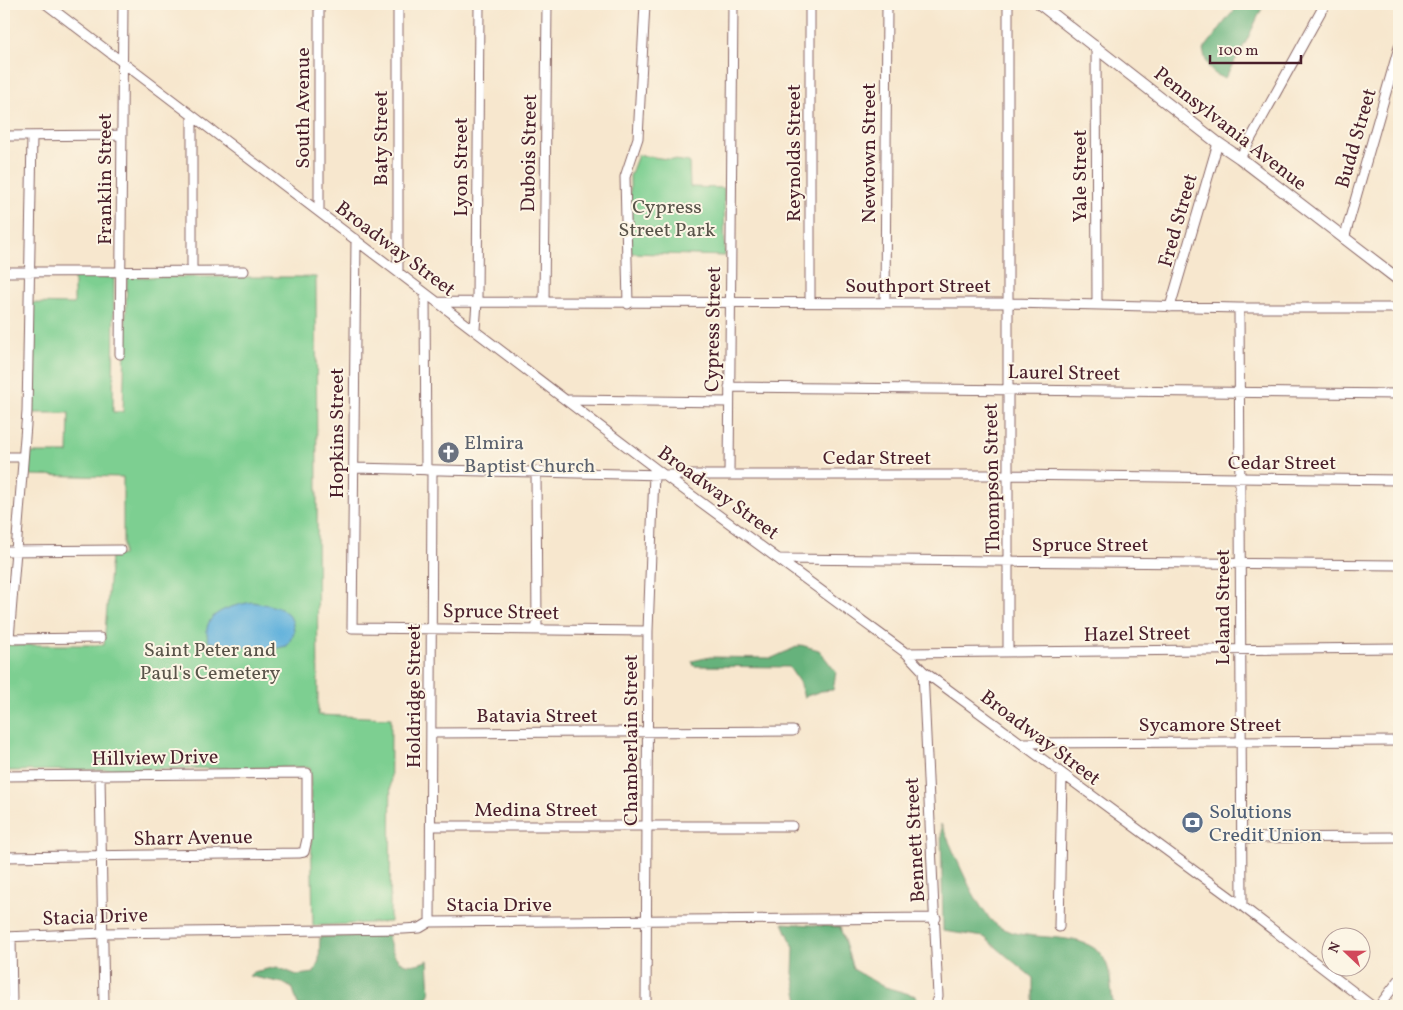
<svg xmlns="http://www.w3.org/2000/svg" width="1403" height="1010" font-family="Vollkorn,serif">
<rect width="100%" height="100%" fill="#fcf5e5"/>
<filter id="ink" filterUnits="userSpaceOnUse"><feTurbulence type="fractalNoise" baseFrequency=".02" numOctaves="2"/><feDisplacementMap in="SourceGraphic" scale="10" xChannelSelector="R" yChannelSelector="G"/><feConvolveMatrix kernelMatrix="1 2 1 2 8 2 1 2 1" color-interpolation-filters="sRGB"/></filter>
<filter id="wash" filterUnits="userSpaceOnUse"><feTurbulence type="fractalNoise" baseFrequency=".0096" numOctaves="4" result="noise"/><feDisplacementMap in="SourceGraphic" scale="20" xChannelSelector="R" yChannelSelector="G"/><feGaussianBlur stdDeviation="1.12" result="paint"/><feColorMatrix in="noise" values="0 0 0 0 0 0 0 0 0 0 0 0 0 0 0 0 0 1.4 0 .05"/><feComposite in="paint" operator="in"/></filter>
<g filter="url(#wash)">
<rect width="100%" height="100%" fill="#f7e7ce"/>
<path fill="#7dcf91" stroke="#64775e" d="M 638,155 L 689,162 L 690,187 L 724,188 L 725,256 L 631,253 L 630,176 Z
M 74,276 L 114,277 L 113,412 L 123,412 L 127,277 L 316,277 L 318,715 L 391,718 L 390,922 L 313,926 L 310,767 L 4,771 L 4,645 L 104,645 L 111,556 L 123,555 L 123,477 L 30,475 L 30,453 L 68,453 L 69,413 L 30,413 L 31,303 L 74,304 Z"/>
<path fill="#66b27b" stroke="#586853" d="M 1241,4 L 1263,6 L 1247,40 L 1225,78 C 1209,74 1207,65 1203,50 C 1217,34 1226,17 1241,4 Z
M 801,645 L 819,650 L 836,672 L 833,690 L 821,691 L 804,697 L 799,682 L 789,667 L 694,666 L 692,661 L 710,657 L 772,658 Z
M 941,824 C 953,848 976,912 998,926 C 1028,946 1093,925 1107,965 C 1112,978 1110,993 1114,1006 L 1033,1006 L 1033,978 L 984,937 L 943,931 Z
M 783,923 L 840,927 L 853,969 L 882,986 L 916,996 L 922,1006 L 800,1006 L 793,973 L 794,948 Z
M 388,935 C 392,959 402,972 428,960 L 430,994 L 423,1006 L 301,1006 L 298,1005 L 293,989 L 283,983 L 249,976 L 253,972 L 277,967 L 297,975 L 314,973 L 319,960 L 320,937 Z"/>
<path fill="#61b1dc" stroke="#566884" d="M 252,602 C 274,606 294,607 294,633 L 287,646 L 267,650 L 209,642 C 198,613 231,606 252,602 Z"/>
</g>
<g filter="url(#ink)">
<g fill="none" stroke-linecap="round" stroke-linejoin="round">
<defs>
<path id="minor" d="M 46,4 L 664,475 L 906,653 L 923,671 L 1242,906 L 1372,1006
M 1096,46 L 1097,305
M 4,136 L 122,135
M 1240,158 L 1325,4
M 319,212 L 319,4
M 356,239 L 352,628 L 648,631
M 1344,239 L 1399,47
M 192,271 L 192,116
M 4,272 L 244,271
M 398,272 L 398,4
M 425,293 L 426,470
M 437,302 L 1009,303 L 1239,308 L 1399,308
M 544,302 L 547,4
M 810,302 L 810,4
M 885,303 L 887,4
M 628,304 L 625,177 L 638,138 L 645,4
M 1170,307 L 1218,143
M 1239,308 L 1242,906
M 475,329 L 477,302 L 479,4
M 120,354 L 123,4
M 729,387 L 1399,394
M 569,400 L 729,402
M 4,457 L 23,457
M 354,468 L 664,475 L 1008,475 L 1399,480
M 536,471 L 537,629
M 729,474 L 733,4
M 4,551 L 121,550
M 780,559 L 1399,565
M 4,639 L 100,638
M 9,639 L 27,412 L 32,136
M 1008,652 L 1008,4
M 906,653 L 1399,648
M 923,671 L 938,996 L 935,1006
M 431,733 L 793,731
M 1021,743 L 1399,741
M 4,776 L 307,773 L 307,839 L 304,852 L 299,853 L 4,857
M 100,776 L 104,1006
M 431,826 L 792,826
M 1241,838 L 1399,837
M 430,922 L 432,470
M 1059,927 L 1062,774
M 4,937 L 104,933 L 403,929 L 420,928 L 430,922 L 936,918
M 11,937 L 12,1006
M 646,1006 L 648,631 L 654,474
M 1379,1006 L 1399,980"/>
<path id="major" d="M 1040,4 L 1218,143 L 1240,158 L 1399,280"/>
</defs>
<use href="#minor" stroke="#876564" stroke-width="11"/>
<use href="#major" stroke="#876564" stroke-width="13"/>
<use href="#minor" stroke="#fff" stroke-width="9"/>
<use href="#major" stroke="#fff" stroke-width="11"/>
</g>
</g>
<defs>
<symbol id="church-disc" viewBox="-11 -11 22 22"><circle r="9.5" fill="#6b7280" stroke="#fcf5e5"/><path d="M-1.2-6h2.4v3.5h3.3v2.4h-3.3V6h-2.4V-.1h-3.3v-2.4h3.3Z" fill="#fff"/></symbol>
<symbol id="bank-disc" viewBox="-11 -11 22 22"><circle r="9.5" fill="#5c6f8a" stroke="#fcf5e5"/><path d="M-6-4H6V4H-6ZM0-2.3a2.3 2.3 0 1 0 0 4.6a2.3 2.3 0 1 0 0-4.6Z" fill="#fff"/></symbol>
</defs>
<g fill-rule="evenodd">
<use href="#church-disc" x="436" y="440" width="25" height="25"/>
<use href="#bank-disc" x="1180" y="810" width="25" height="25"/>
</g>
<g text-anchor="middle" stroke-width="4" stroke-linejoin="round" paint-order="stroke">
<g font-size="20" fill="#4a1f2b" stroke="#fcf5e5">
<text transform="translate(302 108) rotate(-90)" y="7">South Avenue</text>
<text transform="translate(1231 128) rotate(38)" y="7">Pennsylvania Avenue</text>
<text transform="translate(380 138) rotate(-90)" y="7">Baty Street</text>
<text transform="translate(1355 138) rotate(-74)" y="7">Budd Street</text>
<text transform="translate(528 153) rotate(-89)" y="7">Dubois Street</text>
<text transform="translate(793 153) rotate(-90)" y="7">Reynolds Street</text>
<text transform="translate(868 153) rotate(-90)" y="7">Newtown Street</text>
<text transform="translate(460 167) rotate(-90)" y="7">Lyon Street</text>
<text transform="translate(1079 176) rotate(-90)" y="7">Yale Street</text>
<text transform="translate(104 179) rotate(-90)" y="7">Franklin Street</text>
<text transform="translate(1177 220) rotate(-74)" y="7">Fred Street</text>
<text transform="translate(396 248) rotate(37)" y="7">Broadway Street</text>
<text x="918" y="292">Southport Street</text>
<text transform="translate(712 329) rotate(-89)" y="7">Cypress Street</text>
<text transform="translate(1064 372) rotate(1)" y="7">Laurel Street</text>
<text transform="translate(336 433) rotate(-90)" y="7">Hopkins Street</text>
<text x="877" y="464">Cedar Street</text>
<text x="1282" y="469">Cedar Street</text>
<text transform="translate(991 478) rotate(-91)" y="7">Thompson Street</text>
<text transform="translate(719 492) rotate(36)" y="7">Broadway Street</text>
<text x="1090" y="551">Spruce Street</text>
<text transform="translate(1222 607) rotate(-90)" y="7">Leland Street</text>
<text transform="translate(501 611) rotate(1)" y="7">Spruce Street</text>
<text transform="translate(1137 633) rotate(-1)" y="7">Hazel Street</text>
<text transform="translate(413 696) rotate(-90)" y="7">Holdridge Street</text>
<text x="537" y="722">Batavia Street</text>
<text x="1210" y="731">Sycamore Street</text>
<text transform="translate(1041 737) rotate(37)" y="7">Broadway Street</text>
<text transform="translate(630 740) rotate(-90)" y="7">Chamberlain Street</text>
<text transform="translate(155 757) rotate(-1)" y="7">Hillview Drive</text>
<text x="536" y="816">Medina Street</text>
<text transform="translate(193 837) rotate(-1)" y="7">Sharr Avenue</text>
<text transform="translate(914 840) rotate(-93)" y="7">Bennett Street</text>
<text x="499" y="911">Stacia Drive</text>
<text transform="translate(95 916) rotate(-2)" y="7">Stacia Drive</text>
</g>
<g font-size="20" fill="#59544a" stroke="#fcf5e5">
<text x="667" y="213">Cypress<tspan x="667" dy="23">Street Park</tspan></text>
<text x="210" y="656">Saint Peter and<tspan x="210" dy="23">Paul's Cemetery</tspan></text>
</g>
<g font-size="20" fill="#5b616d" stroke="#fcf5e5" text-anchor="start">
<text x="464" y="449">Elmira<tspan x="464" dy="23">Baptist Church</tspan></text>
</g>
<g font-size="20" fill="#4e5e75" stroke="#fcf5e5" text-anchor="start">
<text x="1209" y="818">Solutions<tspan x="1209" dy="23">Credit Union</tspan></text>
</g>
</g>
<rect width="1403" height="1010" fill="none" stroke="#fcf5e5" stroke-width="20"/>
<g transform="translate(1346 952) rotate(292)"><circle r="24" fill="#fcf5e5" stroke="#b59f9b"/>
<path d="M0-4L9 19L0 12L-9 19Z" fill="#d1495b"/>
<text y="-8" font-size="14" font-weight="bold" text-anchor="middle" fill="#4a1f2b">N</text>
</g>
<path d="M1210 55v8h91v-8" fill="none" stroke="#4a1f2b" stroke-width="2.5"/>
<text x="1218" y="55" font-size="15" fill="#4a1f2b" stroke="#fcf5e5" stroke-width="4" paint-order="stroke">100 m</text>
</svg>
